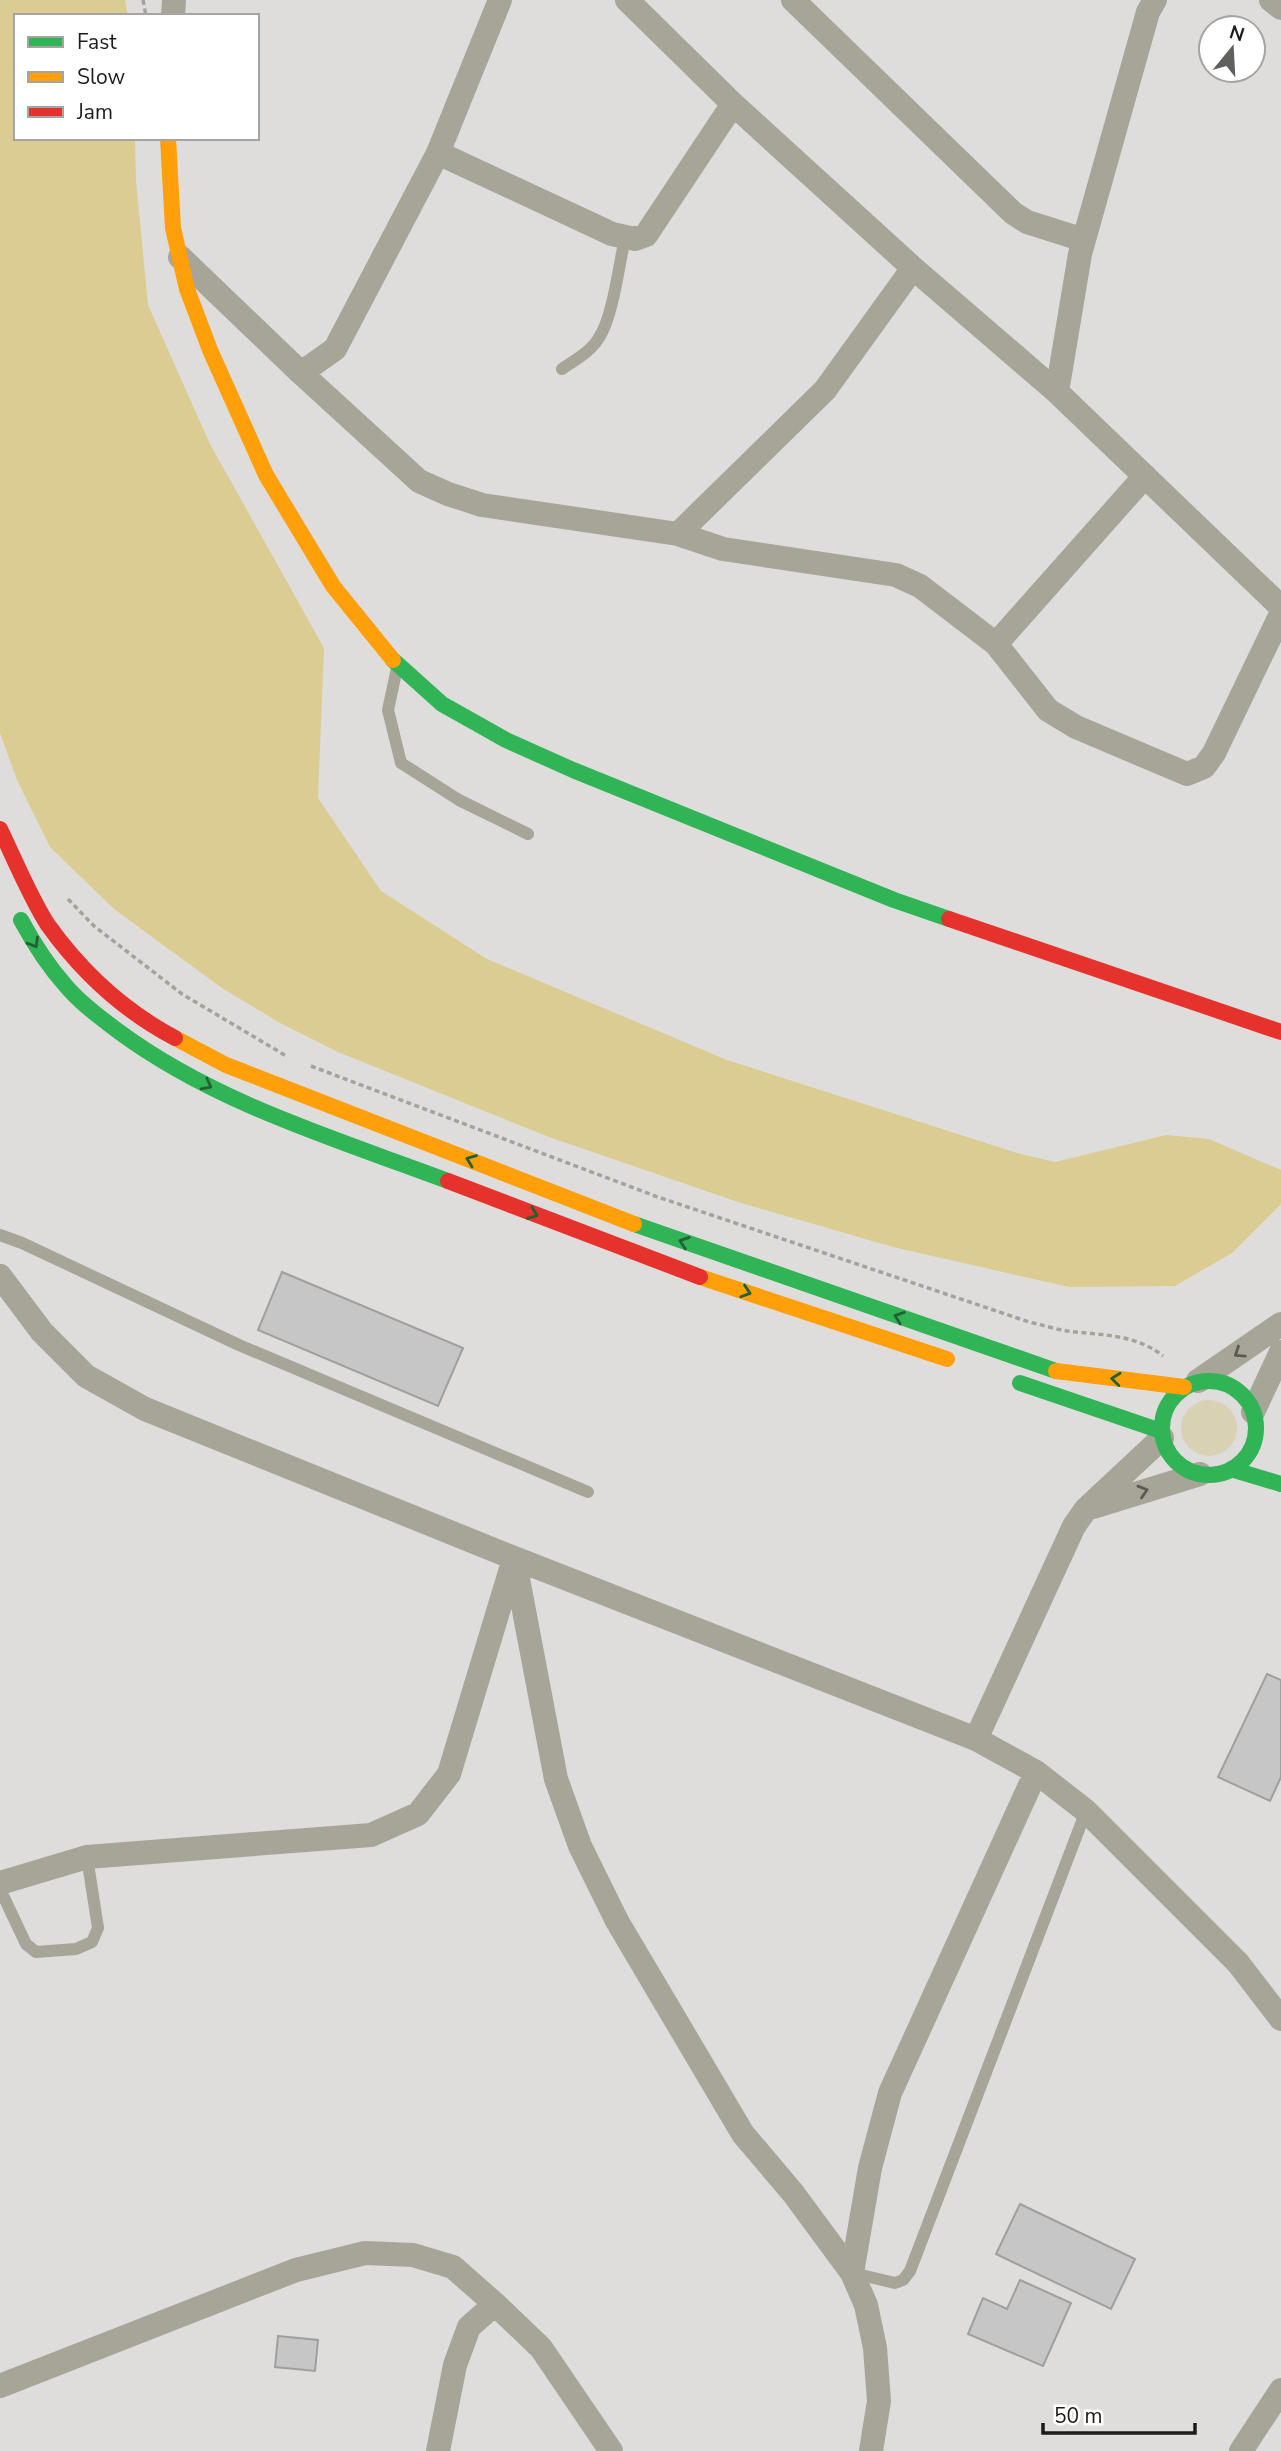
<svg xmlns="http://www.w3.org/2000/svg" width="1281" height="2451" font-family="'Nunito Sans',sans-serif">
<rect width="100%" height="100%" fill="#dedddc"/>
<path fill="#d9d1b4" d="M1181 1428a28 28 0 1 1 56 0a28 28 0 1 1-56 0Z"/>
<path fill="#dbcc91" d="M 0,0 L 125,0 L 128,16 L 16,16 L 16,138 L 135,138 L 136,181 L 148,305 L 210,444 L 324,648 L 318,798 L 381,891 L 487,959 L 727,1060 L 1017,1153 L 1055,1162 L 1166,1135 L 1209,1139 L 1281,1170 L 1281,1204 L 1232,1253 L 1175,1286 L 1069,1287 L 893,1247 L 741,1203 L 549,1137 L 338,1052 L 280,1023 L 222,988 L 114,909 L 50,847 L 17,780 L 0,733 Z"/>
<path fill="#c7c6c7" stroke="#a09f9f" stroke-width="2" d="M 282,1272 L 463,1348 L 438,1406 L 258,1330 Z
M 1267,1674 L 1281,1680 L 1281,1777 L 1270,1801 L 1218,1777 Z
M 1020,2204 L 1135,2259 L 1111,2309 L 996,2254 Z
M 1020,2280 L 1071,2303 L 1043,2366 L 968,2334 L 983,2298 L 1007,2309 Z
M 278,2336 L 318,2340 L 315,2371 L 275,2367 Z"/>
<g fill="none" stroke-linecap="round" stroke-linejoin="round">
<path stroke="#a3a29b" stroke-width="3.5" stroke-dasharray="5 3.5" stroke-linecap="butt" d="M 143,0 L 146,16
M 68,899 L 94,926 L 182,994 L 288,1057
M 311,1066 L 655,1196 L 1029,1322 C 1042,1325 1055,1329 1067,1331 C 1100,1335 1136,1334 1163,1356"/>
<path stroke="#a7a498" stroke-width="12" d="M 562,369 C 575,360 592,351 600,336 C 613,315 619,265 625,238
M 397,668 L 388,710 L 401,763 L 459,800 L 528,834
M 0,1235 L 22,1243 L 239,1345 L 588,1492
M 0,1889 L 26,1944 L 36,1952 L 76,1949 L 92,1942 L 98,1928 L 87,1857
M 853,2273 L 895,2283 L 903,2280 L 910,2271 L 1086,1811"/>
<path stroke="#a7a498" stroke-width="24" d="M 627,0 L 733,104 L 913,268 L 1057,392 L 1281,607
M 793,0 L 1013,213 L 1027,222 L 1084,240
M 1271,0 L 1281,8
M 173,16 L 174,0
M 438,153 L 612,234 L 635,239 L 646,235 L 733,104
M 180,257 L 301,373 L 419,481 L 448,494 L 482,505 L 678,534 L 723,549 L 896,575 L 920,586 L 996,644 L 1048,710 L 1076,727 L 1187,774 L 1204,767 L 1214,753 L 1281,614
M 301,373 L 335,349 L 438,153 L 500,0
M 1057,392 L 1080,254 L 1148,12 L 1155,0
M 678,534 L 825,390 L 913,268
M 996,644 L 1145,476
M 0,1276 L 42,1332 L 86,1376 L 145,1409 L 514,1558 L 976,1739 L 1036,1772 L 1086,1811 L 1238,1963 L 1281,2019
M 1198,1381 L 1281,1324
M 1253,1412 L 1281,1352
M 1093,1507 L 1200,1474
M 514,1558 L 556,1779 L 580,1846 L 617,1921 L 743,2134 L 793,2193 L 852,2273 L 866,2305 L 875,2348 L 879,2401 L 871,2451
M 976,1739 L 1074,1526 L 1086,1509 L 1162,1438
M 0,1883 L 87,1857 L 371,1835 L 418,1814 L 449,1774 L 513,1562
M 852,2273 L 870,2168 L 890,2093 L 1036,1772
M 0,2386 L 296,2270 L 365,2253 L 413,2255 L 453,2267 L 495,2304 L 541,2348 L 611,2451
M 438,2451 L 455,2365 L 469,2327 L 495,2304
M 1241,2451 L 1281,2390"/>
<path stroke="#30b455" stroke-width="16" d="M 393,660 L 442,704 L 506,740 L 573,770 L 894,900 L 949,919
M 21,920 C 34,944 48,966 66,986 C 81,1004 100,1017 118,1031 C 215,1103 336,1139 448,1181
M 634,1224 L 1056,1371
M1162 1428a47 47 0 1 1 94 0a47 47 0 1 1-94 0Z
M 1020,1383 L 1161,1431
M 1231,1469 L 1281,1484"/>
<path stroke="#ff9f0a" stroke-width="16" d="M 168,138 L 173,228 L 187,289 L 210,350 L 266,475 L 333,586 L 393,660
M 175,1038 L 226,1065 L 634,1224
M 700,1277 L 947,1359
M 1056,1371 L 1184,1387"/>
<path stroke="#e5322d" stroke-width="16" d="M 0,829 C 14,858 31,899 48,925 C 81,971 124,1011 175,1038
M 949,919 L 1281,1032
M 448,1181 L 700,1277"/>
</g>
<defs><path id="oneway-chevron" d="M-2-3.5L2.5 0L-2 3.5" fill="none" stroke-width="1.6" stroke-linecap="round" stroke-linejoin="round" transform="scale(1.75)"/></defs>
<g stroke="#256035">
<use href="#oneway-chevron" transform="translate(34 943) rotate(59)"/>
<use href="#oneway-chevron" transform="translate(207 1085) rotate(28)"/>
<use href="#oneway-chevron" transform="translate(471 1160) rotate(-159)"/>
<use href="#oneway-chevron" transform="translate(533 1214) rotate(21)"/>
<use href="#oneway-chevron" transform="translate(684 1242) rotate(-161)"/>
<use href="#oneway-chevron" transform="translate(746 1292) rotate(18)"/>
<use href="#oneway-chevron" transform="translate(899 1317) rotate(-161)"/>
<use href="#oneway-chevron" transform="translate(1116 1379) rotate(-174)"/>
</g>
<g stroke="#5b5953">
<use href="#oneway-chevron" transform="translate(1239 1353) rotate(146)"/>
<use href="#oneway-chevron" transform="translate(1143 1491) rotate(-17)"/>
</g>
<rect x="14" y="14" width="245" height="126" fill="#ffffff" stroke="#a4a4a4" stroke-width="2"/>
<rect x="28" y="37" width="35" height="10" fill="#30b455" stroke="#a4a4a4" stroke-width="2"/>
<text x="77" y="49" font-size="21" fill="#1c1c1b">Fast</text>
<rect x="28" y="72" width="35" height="10" fill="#ff9f0a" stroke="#a4a4a4" stroke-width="2"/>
<text x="77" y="84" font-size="21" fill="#1c1c1b">Slow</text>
<rect x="28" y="107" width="35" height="10" fill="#e5322d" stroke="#a4a4a4" stroke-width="2"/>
<text x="77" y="119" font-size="21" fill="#1c1c1b">Jam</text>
<g transform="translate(1232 49) rotate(18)"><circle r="33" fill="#ffffff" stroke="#a4a4a4" stroke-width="2"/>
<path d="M0-5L12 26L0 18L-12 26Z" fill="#60605f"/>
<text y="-10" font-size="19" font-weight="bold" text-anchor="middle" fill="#1c1c1b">N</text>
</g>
<path d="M1043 2423v10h152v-10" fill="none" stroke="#1c1c1b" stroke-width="3.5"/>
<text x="1054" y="2423" font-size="21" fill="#1c1c1b" stroke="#ffffff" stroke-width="5" paint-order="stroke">50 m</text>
</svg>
